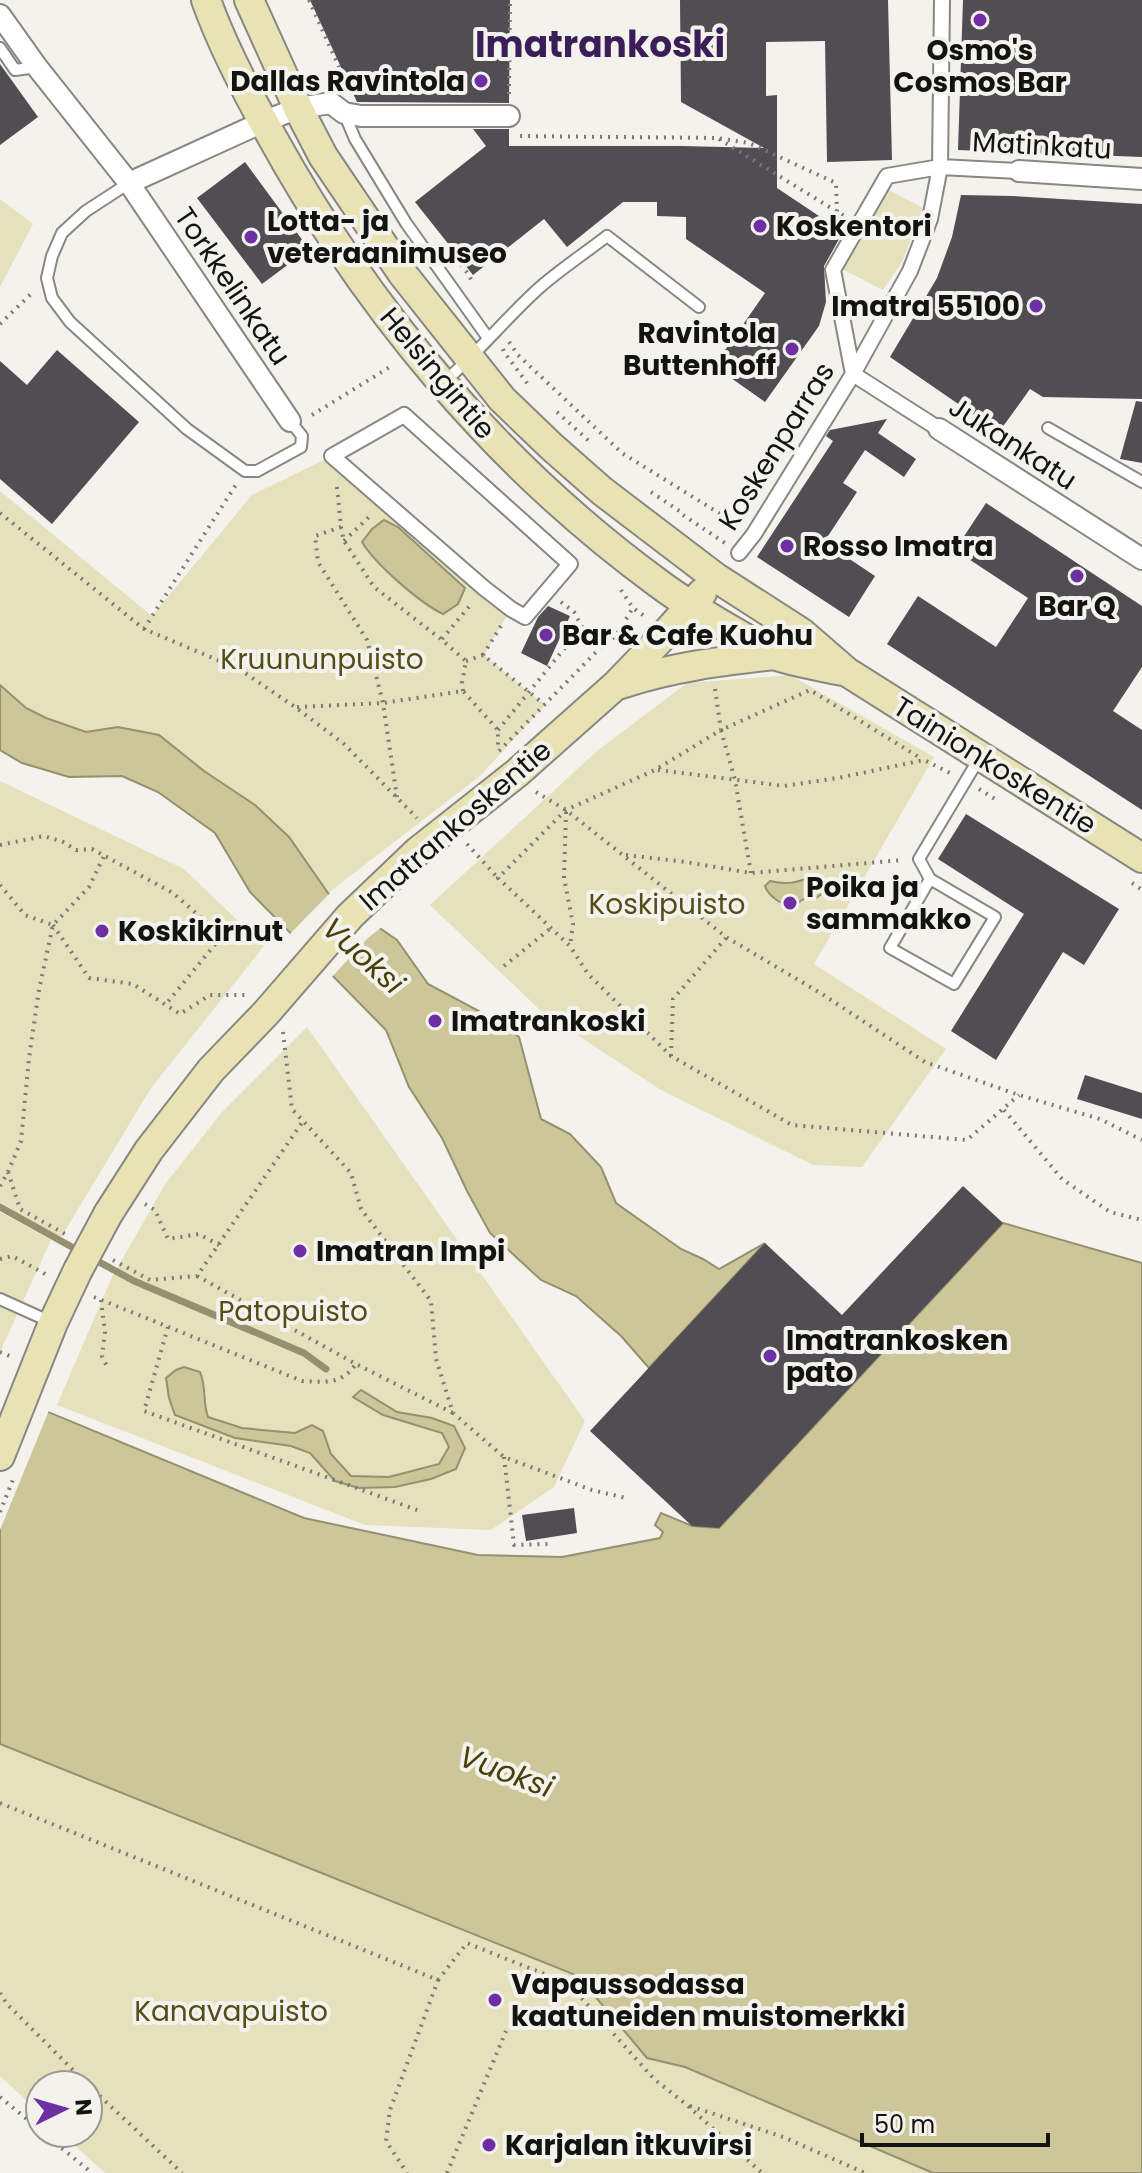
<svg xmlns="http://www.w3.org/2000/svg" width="1142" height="2173" font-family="Poppins,sans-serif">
<rect width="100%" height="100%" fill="#f3f2ed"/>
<path fill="#e5e1bc" d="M 889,190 L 923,208 L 902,262 L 883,290 L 842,269 Z
M 0,199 L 33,224 L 0,287 Z
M 332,456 L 511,609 L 484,655 L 545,705 L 480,776 L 328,893 L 289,837 L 255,805 L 204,771 L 159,735 L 118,727 L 86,732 L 46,718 L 26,708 L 0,685 L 0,491 L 152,616 L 252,495 Z
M 790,675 L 934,757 L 814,964 L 946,1049 L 862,1167 L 813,1165 L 661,1090 L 541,1011 L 430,905 L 597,751 L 687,683 Z
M 0,781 L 184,869 L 264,946 L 151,1088 L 60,1239 L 0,1202 Z
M 307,1027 L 585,1421 L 554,1487 L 491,1530 L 365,1525 L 57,1405 L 112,1277 L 166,1183 L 223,1111 Z
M 0,1212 L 51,1240 L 0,1352 Z
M 0,1744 L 578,1976 L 647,2058 L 685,2067 L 933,2173 L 105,2173 L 61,2133 L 88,2133 L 88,2085 L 40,2085 L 40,2113 L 0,2076 Z"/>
<path fill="#ccc698" stroke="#949070" stroke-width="2" d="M 384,520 L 398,527 L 465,588 L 458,604 L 443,614 C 420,603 375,564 362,542 L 372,529 Z
M 0,685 L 26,708 L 46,718 L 86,732 L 118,727 L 159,735 L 204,771 L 255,805 L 289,837 L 328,893 L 397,940 L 428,984 L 479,1011 L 519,1037 L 541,1119 L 570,1134 L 601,1167 L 616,1203 L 681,1249 L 703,1259 L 719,1269 L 765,1243 L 649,1368 L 621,1336 L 576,1296 L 541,1280 L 490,1233 L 467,1191 L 442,1138 L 409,1087 L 386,1030 L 250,892 L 215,833 L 158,792 L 122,776 L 69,777 L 22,763 L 0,750 Z
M 813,876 L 820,878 L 823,885 L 823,893 L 816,898 C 805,897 801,899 795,907 C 784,907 768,896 765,886 L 770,881 C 787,885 797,883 813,876 Z
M 1003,1223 L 1142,1263 L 1142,2173 L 933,2173 L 685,2067 L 647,2058 L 578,1976 L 0,1744 L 0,1392 L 304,1518 L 478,1555 L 562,1557 L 660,1538 L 663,1532 L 655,1525 L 661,1513 L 692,1526 L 719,1528 Z
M 184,1367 L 200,1372 C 207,1389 202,1400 208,1417 L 242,1428 L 295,1433 L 312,1425 L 323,1431 L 331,1454 L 351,1476 L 389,1477 L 439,1464 L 449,1447 L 442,1433 L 383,1415 L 353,1397 L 361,1390 L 397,1412 L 432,1418 L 454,1426 L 465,1448 L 456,1469 L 431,1479 L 395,1487 L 359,1488 L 335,1481 L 310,1453 L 291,1446 L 235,1438 L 175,1415 L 169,1398 L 166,1378 L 176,1370 Z"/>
<path fill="#f3f2ed" d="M 332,891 L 383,926 L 368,938 L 330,979 L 288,936 Z
M 0,1388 L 50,1408 L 0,1530 Z"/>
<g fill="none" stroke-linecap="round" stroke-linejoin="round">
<path stroke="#949070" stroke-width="7" d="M 0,1207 L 79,1251
M 90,1257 L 134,1281 L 304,1353 L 326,1369"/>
</g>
<path fill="#504e52" d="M 310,0 L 510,0 L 509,103 L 357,102 Z
M 680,0 L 888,0 L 892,160 L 827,162 L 825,41 L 766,42 L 766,96 L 777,95 L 777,188 L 843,232 L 824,266 L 826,302 L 819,326 L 765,402 L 714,366 L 765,293 L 686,239 L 686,217 L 657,216 L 657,202 L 623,202 L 567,247 L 544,219 L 473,275 L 415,202 L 486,146 L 473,129 L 509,129 L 509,146 L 681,146 L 764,148 L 681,102 Z
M 963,0 L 1142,0 L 1142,157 L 958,150 Z
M 0,64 L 38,117 L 0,145 Z
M 245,162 L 309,249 L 262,284 L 197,198 Z
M 961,195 L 1012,196 L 1142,204 L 1142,399 L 1043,397 L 1030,389 L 999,432 L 890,357 L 937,278 L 952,237 Z
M 57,350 L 139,422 L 52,524 L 0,479 L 0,361 L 27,385 Z
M 1136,401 L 1142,402 L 1142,463 L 1120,459 Z
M 887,419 L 878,433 L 916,459 L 904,477 L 865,450 L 843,483 L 857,492 L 824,542 L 875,576 L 849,617 L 757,557 L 833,441 L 826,436 L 830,430 Z
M 986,503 L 1142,606 L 1142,667 L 1113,711 L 1142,730 L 1142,810 L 887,644 L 918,596 L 996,647 L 1028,598 L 955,550 Z
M 548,606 L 570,616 L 547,666 L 521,653 L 538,617 Z
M 966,814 L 1119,909 L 1084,965 L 1063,952 L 996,1060 L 951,1031 L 1024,914 L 938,859 Z
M 1085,1075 L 1142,1093 L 1142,1119 L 1077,1099 Z
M 963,1186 L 1003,1223 L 719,1528 L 692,1526 L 590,1431 L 765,1243 L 842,1315 Z
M 574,1508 L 577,1533 L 526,1541 L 522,1515 Z"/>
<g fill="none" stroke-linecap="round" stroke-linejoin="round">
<defs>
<path id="service" d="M 0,48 L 15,70 L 37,67
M 344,113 L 355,139 L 406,223 L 488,338
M 129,183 L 86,211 L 62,233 L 52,256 L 47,278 L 52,298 L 70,322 L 187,429 L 245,471 L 257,471 L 301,447 L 302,436 L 290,421
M 445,381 C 478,353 505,319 538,289 C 559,270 584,254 607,236 L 699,307
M 1048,428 L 1142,482
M 930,879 L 995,917 L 954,984 L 890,948 L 930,879 L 919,859 L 980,757
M 0,1299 L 51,1322"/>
<path id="pedestrian" d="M 404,415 L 570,564 L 525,617 L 511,609 L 484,588 L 332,456 Z
M 939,429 L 853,374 L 833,270 L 887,176 L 940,167 L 1019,171
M 739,553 L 754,534 L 853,374 L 910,271 L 930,219 L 940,167 L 942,0"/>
<path id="minor" d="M 0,15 L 37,67 L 129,183 L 290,421
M 1019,171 L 1142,179
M 129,183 L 263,122 L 298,108 L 331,103 L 344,113 L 361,116 L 509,116
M 939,429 L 1142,559"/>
<path id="secondary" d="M 206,0 C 223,48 247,93 272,137 C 368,311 497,465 658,583 C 686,604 715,621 745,638 C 755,644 766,652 777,656 C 798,663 821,666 842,671
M 249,0 L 298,108 L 323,156 L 402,273 L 502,399 L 552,447 L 602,491 L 715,577 L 802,633 L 847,672 L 1142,858
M 621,684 C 671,667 722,661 775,655
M 108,1214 L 149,1150 L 211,1070 L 266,1013 L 350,916 L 417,852 L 517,773 L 616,685 L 667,632 L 702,593
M 0,1456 L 53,1323 L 78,1270"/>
</defs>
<use href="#service" stroke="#888883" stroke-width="14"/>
<use href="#pedestrian" stroke="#888883" stroke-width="18"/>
<use href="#minor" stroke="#888883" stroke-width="24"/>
<use href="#secondary" stroke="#888883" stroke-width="32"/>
<path stroke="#797975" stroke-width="4" stroke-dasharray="2 6" stroke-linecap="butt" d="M 309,0 L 347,85
M 509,94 L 510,0
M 520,136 L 717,138 L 749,143 L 836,183 L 837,212
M 719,139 L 844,216
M 451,252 L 469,275 L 473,284
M 0,324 L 33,292
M 509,342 L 518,355 L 622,453 L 738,525
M 503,349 L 504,352 L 530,387
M 557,412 L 589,441
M 312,415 L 393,365
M 337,487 L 341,527 L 344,541 L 374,587 L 442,640 L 466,661 L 462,683 L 463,691
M 651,492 L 684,514
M 0,513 L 144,629 L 239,669 L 295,707 L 344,744 L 417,818
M 683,515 L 725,543
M 341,527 L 315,536 L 318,562 L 367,640 L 383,703 L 397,797
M 344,541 L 371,515
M 621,590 L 633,608 L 647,618
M 561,602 L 574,612 L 582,627
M 144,629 L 237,483
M 442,639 L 472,603
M 483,655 L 501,626
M 466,661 L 483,655 L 544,704
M 715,689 L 721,730 L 655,770 L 566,810 L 498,878 L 570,946 L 588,974 L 671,1056 L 792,1125 L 967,1140 L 1019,1095
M 297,707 L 383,703 L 463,691 L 498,730 L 498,750
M 498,730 L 582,627 L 603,645
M 499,751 L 603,645 L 615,637 L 633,608
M 658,770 L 784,786 L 838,778 L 924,760 L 950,773
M 979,789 L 995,799
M 536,792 L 566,810 L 726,937 L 822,994 L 925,1062 L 1019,1095 L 1100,1119 L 1142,1140
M 566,812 L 564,878 L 573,924 L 570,946
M 467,844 L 498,878
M 0,845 L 44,836 L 63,842 L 76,850 L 92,849 L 173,893 L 222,936 L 166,1004
M 626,855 L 686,862 L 751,873 L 903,860
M 751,873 L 735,780 L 721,730 L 810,690 L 922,759
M 1132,883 L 1142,890
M 0,885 L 25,915 L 53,925
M 53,925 L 89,978 L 133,984 L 180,1014 L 210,995 L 249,995
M 504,966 L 551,928
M 283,1032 L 292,1109 L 351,1173 L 361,1209 L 431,1301 L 436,1359 L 453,1413 L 504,1457 L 592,1490 L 626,1498
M 671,1056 L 673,999 L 726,938
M 1004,1110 L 1062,1179 L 1110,1212 L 1142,1220
M 8,1172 L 20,1209 L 67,1235
M 0,1186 L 8,1172 L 21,1141 L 29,1058 L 39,990 L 53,925 L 89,887 L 104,856
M 145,1204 L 155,1210 L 168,1239 L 199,1234 L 219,1245
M 0,1259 L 12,1256 L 49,1276
M 113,1260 L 150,1280 L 197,1276 L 303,1121
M 197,1276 L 356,1364 L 453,1413
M 94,1297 L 302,1381 C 326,1382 341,1385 356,1364
M 101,1300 L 105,1332 L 102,1356 L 108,1369
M 168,1327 L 144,1411 L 420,1511
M 0,1352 L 12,1357
M 504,1457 L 514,1545 L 550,1544
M 0,1512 L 14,1477
M 0,1803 L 438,1980 L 390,2110 L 386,2141 L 407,2173
M 438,1980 L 467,1943 L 569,1984 L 654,2079 L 687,2105 L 762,2173
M 0,1993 L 7,2004 L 88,2085
M 88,2085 L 182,2173
M 0,2097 L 40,2130
M 690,2106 L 783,2137 L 865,2173
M 43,2133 L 92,2173
M 447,2173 L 506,2031"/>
<use href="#service" stroke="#fff" stroke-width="10"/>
<use href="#pedestrian" stroke="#fff" stroke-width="14"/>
<use href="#minor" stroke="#fff" stroke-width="20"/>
<use href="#secondary" stroke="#e9e3b4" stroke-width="28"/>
<defs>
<path id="secondary-bridge" d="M 78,1270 L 108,1214"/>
</defs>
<use href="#secondary-bridge" stroke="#888883" stroke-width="32" stroke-linecap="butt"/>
<use href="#secondary-bridge" stroke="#e9e3b4" stroke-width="28"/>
</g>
<g fill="#6e2fa4" stroke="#f3f2ed" stroke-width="3">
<circle cx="980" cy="20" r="8"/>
<circle cx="481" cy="81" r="8"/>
<circle cx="760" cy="226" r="8"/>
<circle cx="251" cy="237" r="8"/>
<circle cx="1036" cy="306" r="8"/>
<circle cx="792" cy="349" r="8"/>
<circle cx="787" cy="546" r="8"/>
<circle cx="1077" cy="576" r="8"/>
<circle cx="546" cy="635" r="8"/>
<circle cx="790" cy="903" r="8"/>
<circle cx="102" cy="931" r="8"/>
<circle cx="435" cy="1021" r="8"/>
<circle cx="300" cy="1251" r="8"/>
<circle cx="770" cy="1356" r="8"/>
<circle cx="495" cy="2000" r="8"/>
<circle cx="489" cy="2145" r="8"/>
</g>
<g text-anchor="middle" stroke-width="8" stroke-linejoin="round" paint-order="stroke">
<g font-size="28" font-weight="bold" fill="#131311" stroke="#f3f2ed" text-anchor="start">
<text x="980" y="60" text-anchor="middle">Osmo's<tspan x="980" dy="32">Cosmos Bar</tspan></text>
<text x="465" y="91" text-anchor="end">Dallas Ravintola</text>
<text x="267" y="231">Lotta- ja<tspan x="267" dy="32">veteraanimuseo</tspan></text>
<text x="776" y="236">Koskentori</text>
<text x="1020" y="316" text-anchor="end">Imatra 55100</text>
<text x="776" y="343" text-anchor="end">Ravintola<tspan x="776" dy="32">Buttenhoff</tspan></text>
<text x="803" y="556">Rosso Imatra</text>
<text x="1077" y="616" text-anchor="middle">Bar Q</text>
<text x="562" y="645">Bar &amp; Cafe Kuohu</text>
<text x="806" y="897">Poika ja<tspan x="806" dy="32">sammakko</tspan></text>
<text x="118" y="941">Koskikirnut</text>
<text x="451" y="1031">Imatrankoski</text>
<text x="316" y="1261">Imatran Impi</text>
<text x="786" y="1350">Imatrankosken<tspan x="786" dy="32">pato</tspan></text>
<text x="511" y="1994">Vapaussodassa<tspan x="511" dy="32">kaatuneiden muistomerkki</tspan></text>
<text x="505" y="2155">Karjalan itkuvirsi</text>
</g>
<g font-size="28" fill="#131311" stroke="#f3f2ed">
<text transform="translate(1042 145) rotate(3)" y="10">Matinkatu</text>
<text transform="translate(233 286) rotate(56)" y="10">Torkkelinkatu</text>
<text transform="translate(438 373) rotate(50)" y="10">Helsingintie</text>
<text transform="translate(1013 443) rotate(33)" y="10">Jukankatu</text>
<text transform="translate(776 446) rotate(-58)" y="10">Koskenparras</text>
<text transform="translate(995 765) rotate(32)" y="10">Tainionkoskentie</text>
<text transform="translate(455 825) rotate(-41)" y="10">Imatrankoskentie</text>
</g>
<g font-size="28" fill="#544d17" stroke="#f3f2ed">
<text x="322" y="669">Kruununpuisto</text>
<text x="667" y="914">Koskipuisto</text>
<text x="293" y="1321">Patopuisto</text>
<text x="231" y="2021">Kanavapuisto</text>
</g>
<g font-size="30" font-style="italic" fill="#484006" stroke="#f3f2ed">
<text transform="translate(363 956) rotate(42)" y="10">Vuoksi</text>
<text transform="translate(506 1772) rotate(20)" y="10">Vuoksi</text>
</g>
<g font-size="36" font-weight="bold" fill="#3b1e57" stroke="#f3f2ed">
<text x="600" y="57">Imatrankoski</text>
</g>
</g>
<g transform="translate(64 2109) rotate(85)"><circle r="38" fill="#f3f2ed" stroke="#999995" stroke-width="2"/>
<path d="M0-6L14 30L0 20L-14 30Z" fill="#6e2fa4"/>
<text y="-12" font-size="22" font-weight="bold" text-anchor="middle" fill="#131311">N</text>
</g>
<path d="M862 2133v12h186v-12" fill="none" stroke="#131311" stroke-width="4"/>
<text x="874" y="2133" font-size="24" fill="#131311" stroke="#f3f2ed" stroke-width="6" paint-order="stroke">50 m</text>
</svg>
